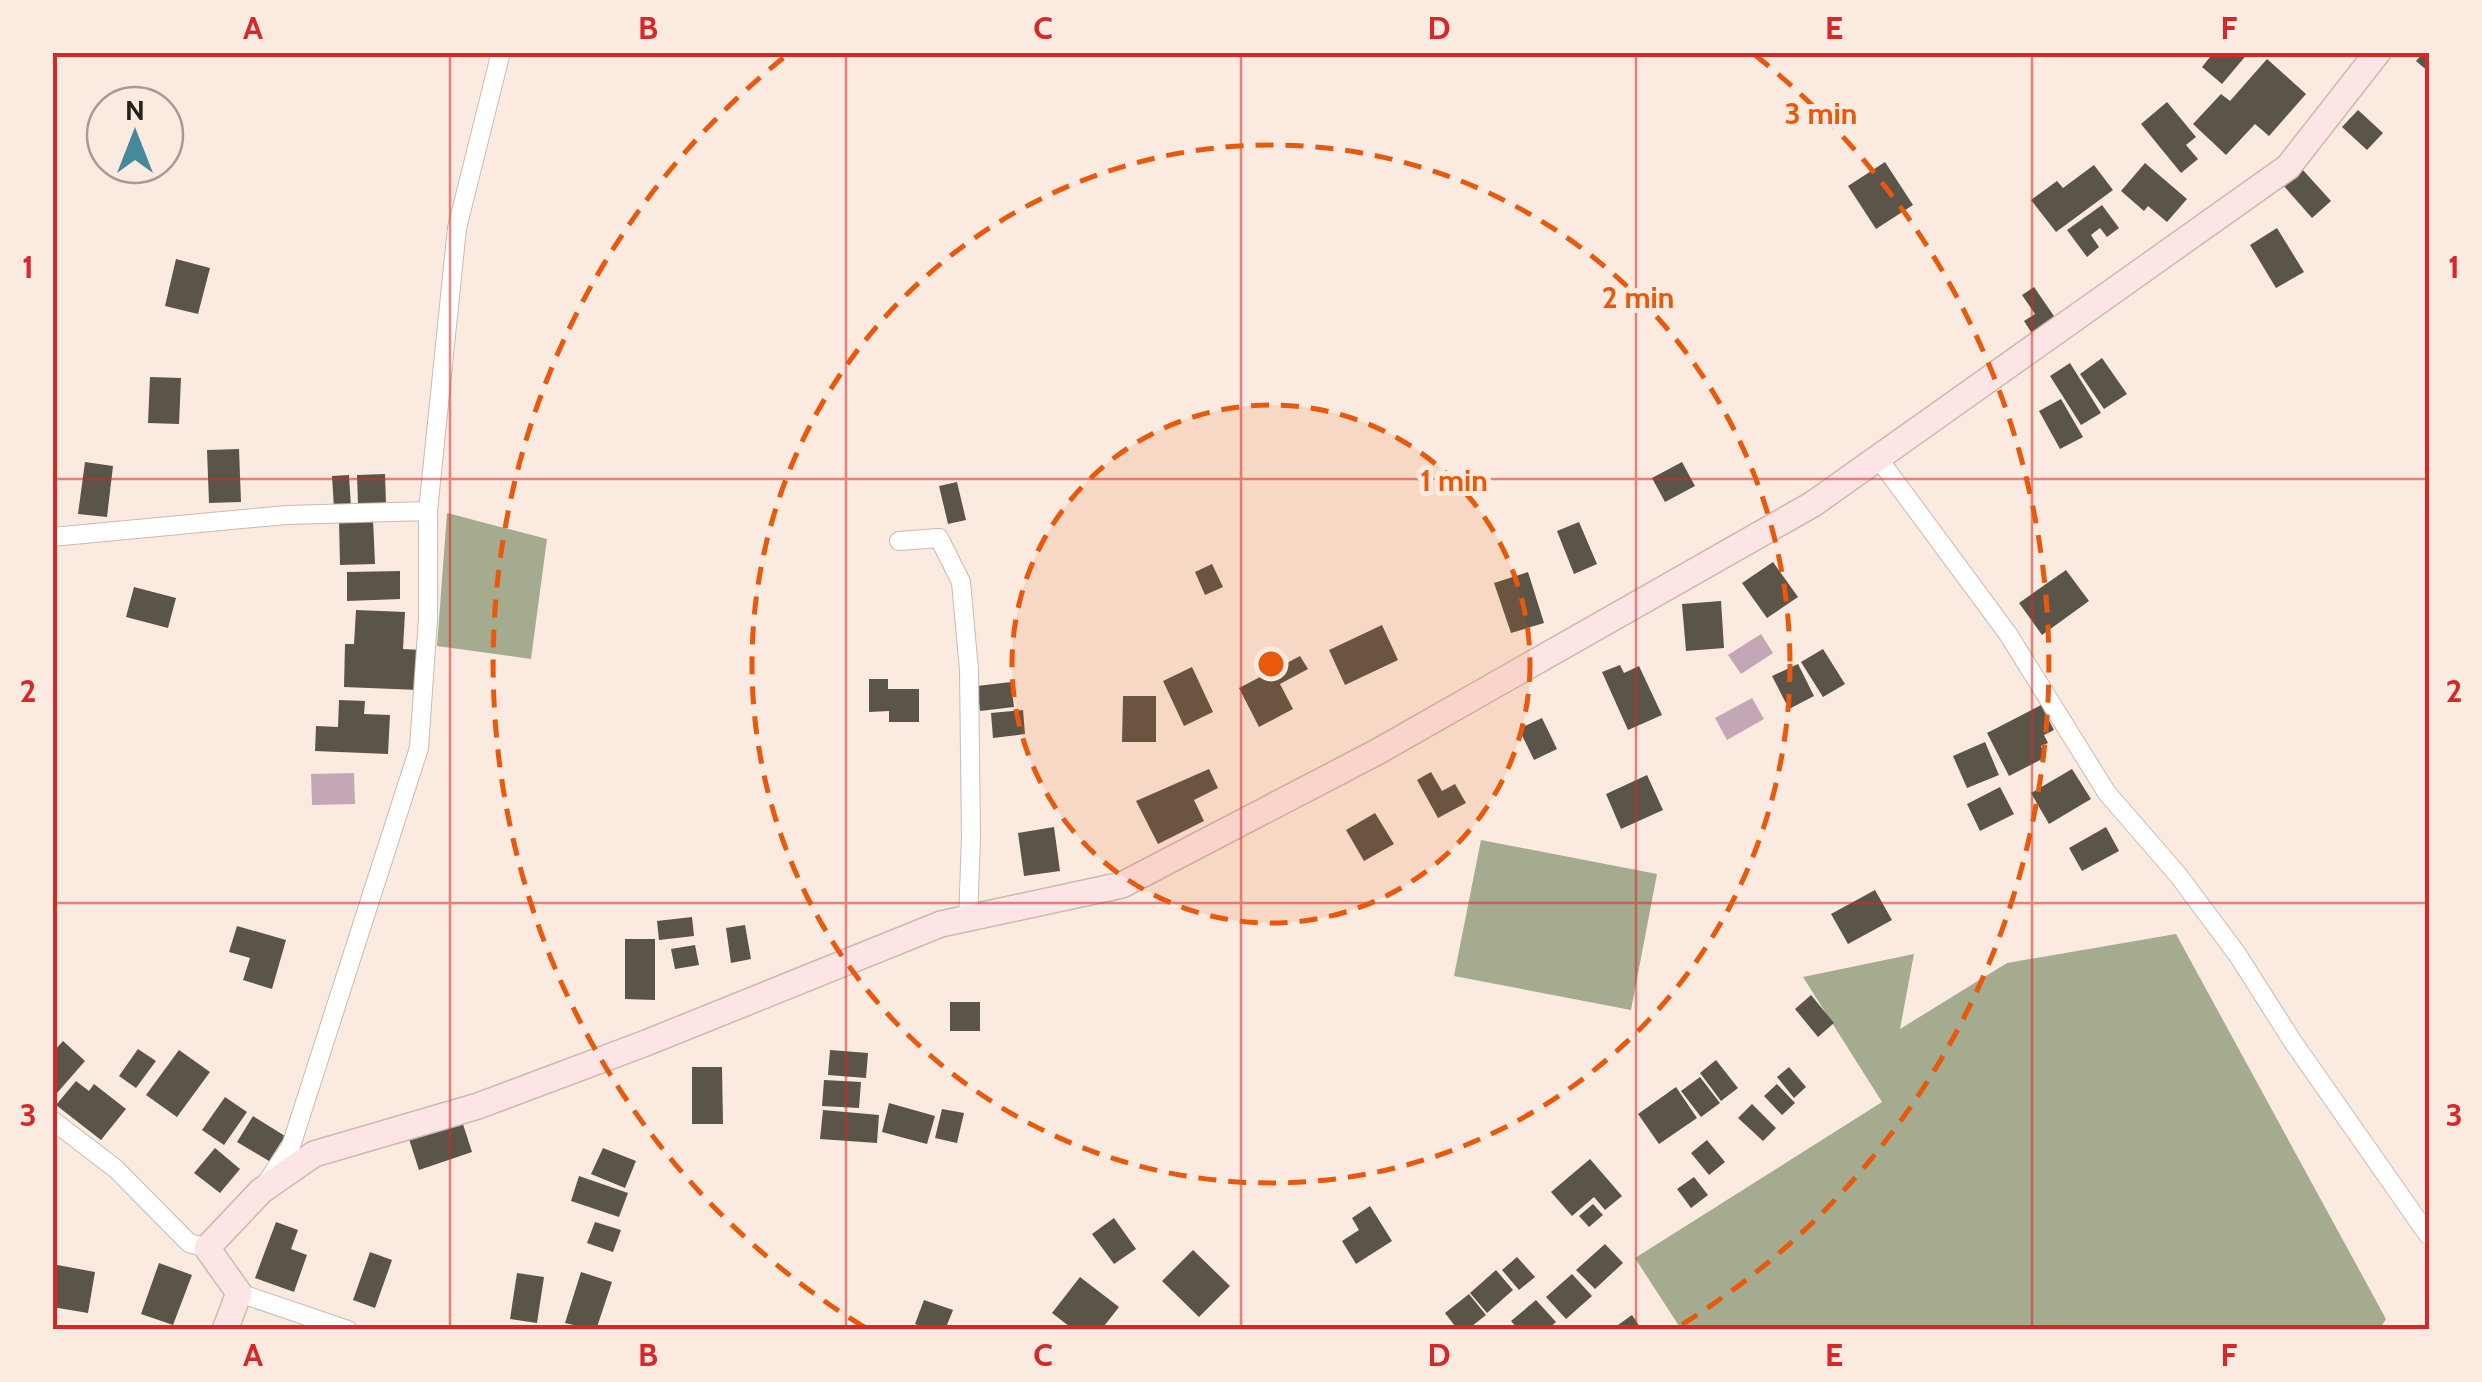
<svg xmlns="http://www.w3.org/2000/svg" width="2482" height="1382" font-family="Cabin,sans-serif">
<rect width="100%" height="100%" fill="#faeae0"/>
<path fill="#a4ab8f" d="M 447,513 L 547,539 L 531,659 L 437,646 Z
M 1481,840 L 1657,874 L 1631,1010 L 1454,976 Z
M 2176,934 L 2386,1319 L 2379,1330 L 1681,1329 L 1635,1258 L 1882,1102 L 1803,977 L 1914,954 L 1900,1029 L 2007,963 Z"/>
<path fill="#c4a7b7" d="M 1761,634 L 1773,653 L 1741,674 L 1728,655 Z
M 1752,698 L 1764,719 L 1727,740 L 1715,718 Z
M 354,773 L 355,804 L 312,805 L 311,774 Z"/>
<path fill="#5b5448" d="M 2214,52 L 2249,52 L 2222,84 L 2202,67 Z
M 2424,52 L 2430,52 L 2430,73 L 2416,61 Z
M 2267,59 L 2306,94 L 2269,136 L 2255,124 L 2226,155 L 2193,124 L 2221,94 L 2230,101 Z
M 2167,102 L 2196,137 L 2186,145 L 2198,159 L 2181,173 L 2141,124 Z
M 2358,110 L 2383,133 L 2367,150 L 2342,127 Z
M 1885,162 L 1913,205 L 1876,229 L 1848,186 Z
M 2145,163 L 2187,199 L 2167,222 L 2148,206 L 2144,211 L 2121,191 Z
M 2094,165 L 2113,190 L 2056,232 L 2031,200 L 2057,181 L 2063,188 Z
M 2302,169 L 2331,201 L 2312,218 L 2283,185 Z
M 2102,205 L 2119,228 L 2107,237 L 2100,228 L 2091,235 L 2099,247 L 2087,257 L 2067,230 Z
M 2277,228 L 2304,272 L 2276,288 L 2250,245 Z
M 176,259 L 210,268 L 198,314 L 165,306 Z
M 2034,287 L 2056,319 L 2033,335 L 2024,321 L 2035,314 L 2022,295 Z
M 2102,358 L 2127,394 L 2104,409 L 2080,374 Z
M 2070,363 L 2101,413 L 2081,425 L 2050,376 Z
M 150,377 L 181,378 L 179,424 L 148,423 Z
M 2061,399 L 2083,437 L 2060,449 L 2039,411 Z
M 239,449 L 241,502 L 209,503 L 207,450 Z
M 85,462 L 113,466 L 107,517 L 78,514 Z
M 1682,462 L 1695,486 L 1665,502 L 1652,478 Z
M 385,474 L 386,503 L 358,504 L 357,475 Z
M 349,475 L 351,508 L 334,509 L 332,476 Z
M 957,482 L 966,520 L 948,524 L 939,486 Z
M 373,519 L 375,564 L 340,565 L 339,520 Z
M 1579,522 L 1597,564 L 1574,574 L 1557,531 Z
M 1773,562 L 1798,597 L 1767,618 L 1742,583 Z
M 1212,564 L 1223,587 L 1205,595 L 1195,572 Z
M 2066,570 L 2089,601 L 2042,635 L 2019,603 Z
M 400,571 L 400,599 L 347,601 L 347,572 Z
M 1528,572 L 1544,623 L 1511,633 L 1494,583 Z
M 134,587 L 176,598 L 168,628 L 126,617 Z
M 1721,601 L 1724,648 L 1686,651 L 1682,604 Z
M 356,610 L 405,612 L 403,649 L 421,650 L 419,690 L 344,687 L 345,644 L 354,644 Z
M 1382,625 L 1398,660 L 1345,685 L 1329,650 Z
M 1823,649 L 1845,684 L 1823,697 L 1801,662 Z
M 1300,656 L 1308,669 L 1280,684 L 1293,709 L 1259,727 L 1239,688 Z
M 1798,664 L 1814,696 L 1789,709 L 1772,676 Z
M 1620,665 L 1624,673 L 1639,666 L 1662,715 L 1628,730 L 1602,672 Z
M 1192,667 L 1213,712 L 1184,726 L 1163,681 Z
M 869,679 L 888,679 L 888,689 L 919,689 L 919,722 L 889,722 L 889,711 L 869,712 Z
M 1011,682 L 1014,707 L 980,711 L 977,686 Z
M 1123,696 L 1156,696 L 1156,742 L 1122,742 Z
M 339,700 L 365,701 L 364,714 L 390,715 L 388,754 L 315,751 L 316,726 L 338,727 Z
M 2041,705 L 2054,730 L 2044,735 L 2048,743 L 2041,746 L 2046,757 L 2009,776 L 1987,733 Z
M 1023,710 L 1025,734 L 993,738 L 991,713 Z
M 1542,718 L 1557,749 L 1534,760 L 1519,729 Z
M 1985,742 L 1999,775 L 1967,788 L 1953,756 Z
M 1209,769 L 1218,788 L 1194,800 L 1204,821 L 1158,844 L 1136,801 Z
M 2072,769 L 2091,799 L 2049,824 L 2031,793 Z
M 1431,772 L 1442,791 L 1455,784 L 1466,803 L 1438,818 L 1417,780 Z
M 1647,775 L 1663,810 L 1621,829 L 1606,794 Z
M 2000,787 L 2014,814 L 1980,831 L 1967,804 Z
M 1375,813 L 1394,844 L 1364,861 L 1346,830 Z
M 1054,827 L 1060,871 L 1024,876 L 1018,833 Z
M 2106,827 L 2119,851 L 2082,871 L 2069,848 Z
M 1875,890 L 1892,920 L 1848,944 L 1831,914 Z
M 692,917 L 694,936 L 659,940 L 657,921 Z
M 745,925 L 751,959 L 731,963 L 726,928 Z
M 237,926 L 286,940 L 272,989 L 243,980 L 250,958 L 229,952 Z
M 625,939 L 655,939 L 655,1000 L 625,999 Z
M 695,945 L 699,965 L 675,969 L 671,949 Z
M 1811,995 L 1834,1023 L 1818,1037 L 1795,1009 Z
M 950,1002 L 980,1002 L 980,1031 L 950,1031 Z
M 63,1041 L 85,1061 L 57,1093 L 52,1088 L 52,1053 Z
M 138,1049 L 156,1061 L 136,1088 L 119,1076 Z
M 179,1050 L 210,1072 L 177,1117 L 146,1095 Z
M 830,1050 L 868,1053 L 866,1078 L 828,1075 Z
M 1716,1060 L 1738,1088 L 1721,1101 L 1700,1073 Z
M 692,1067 L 722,1067 L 723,1124 L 692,1124 Z
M 1789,1067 L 1806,1087 L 1794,1098 L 1777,1077 Z
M 1700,1077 L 1720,1103 L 1701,1117 L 1681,1091 Z
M 824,1080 L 861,1082 L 859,1108 L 822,1106 Z
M 76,1081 L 89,1091 L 94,1084 L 126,1109 L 101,1140 L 56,1105 Z
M 1777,1084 L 1795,1103 L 1782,1115 L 1764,1096 Z
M 1676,1087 L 1697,1118 L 1659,1144 L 1638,1114 Z
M 225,1097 L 247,1112 L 224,1145 L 202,1130 Z
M 889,1103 L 935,1116 L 927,1144 L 882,1132 Z
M 1752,1104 L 1776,1128 L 1763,1141 L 1738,1118 Z
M 942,1109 L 964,1113 L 957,1143 L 935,1138 Z
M 823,1110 L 879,1115 L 877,1143 L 820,1139 Z
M 253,1116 L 285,1136 L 269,1161 L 237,1142 Z
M 462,1121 L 472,1152 L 419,1170 L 409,1139 Z
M 1707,1140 L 1725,1162 L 1709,1175 L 1691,1153 Z
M 215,1148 L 240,1169 L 220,1193 L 194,1173 Z
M 603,1148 L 636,1161 L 625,1188 L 591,1174 Z
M 1590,1159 L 1622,1196 L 1605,1210 L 1594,1197 L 1572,1216 L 1551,1192 Z
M 579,1176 L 628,1193 L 619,1217 L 571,1201 Z
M 1694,1177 L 1708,1195 L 1691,1208 L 1677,1189 Z
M 1593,1204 L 1603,1215 L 1589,1227 L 1579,1216 Z
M 1370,1206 L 1392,1241 L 1356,1264 L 1342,1241 L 1359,1230 L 1352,1218 Z
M 1114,1218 L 1136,1249 L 1114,1264 L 1092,1234 Z
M 276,1222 L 298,1230 L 291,1249 L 307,1255 L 294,1292 L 255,1278 Z
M 595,1222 L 621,1230 L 613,1252 L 587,1243 Z
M 1605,1244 L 1623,1263 L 1595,1289 L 1576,1270 Z
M 1193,1250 L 1230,1286 L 1199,1317 L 1162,1281 Z
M 370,1252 L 392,1260 L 375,1308 L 353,1300 Z
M 1517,1257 L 1535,1277 L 1519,1290 L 1502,1270 Z
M 159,1263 L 192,1275 L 173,1325 L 141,1314 Z
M 52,1264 L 95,1272 L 88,1313 L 52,1307 Z
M 1496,1270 L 1513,1290 L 1487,1313 L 1470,1293 Z
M 581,1272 L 612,1282 L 596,1330 L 565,1323 Z
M 517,1273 L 544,1277 L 537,1323 L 510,1319 Z
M 1572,1274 L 1592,1296 L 1566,1319 L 1546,1297 Z
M 1080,1277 L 1119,1307 L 1101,1330 L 1074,1330 L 1052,1313 Z
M 1469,1294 L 1486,1315 L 1467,1330 L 1458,1330 L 1445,1313 Z
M 924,1300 L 953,1310 L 945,1330 L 931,1330 L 915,1324 Z
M 1536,1300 L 1556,1322 L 1547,1330 L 1519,1330 L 1511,1321 Z
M 1632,1315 L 1642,1330 L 1611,1330 Z"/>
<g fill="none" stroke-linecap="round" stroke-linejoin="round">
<defs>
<path id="street" d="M 1878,458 L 2008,634 L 2107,793 L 2178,875 L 2237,954 L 2293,1042 L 2428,1235 L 2430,1233
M 52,537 L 286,515 L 428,511
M 899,541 L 939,538 L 961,582 L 969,670 L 971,837 L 968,920
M 52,1120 L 116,1169 L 189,1243 L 207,1248
M 267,1182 L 291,1146 L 419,748 L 428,619 L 428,511 L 457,228 L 501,52
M 239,1293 L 348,1330"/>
<path id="secondary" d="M 225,1330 L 239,1293 L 207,1248 L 261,1191 L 314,1154 L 478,1106 L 646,1043 L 941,924 L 1122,885 L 1377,752 L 1813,504 L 2288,167 L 2378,52"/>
</defs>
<use href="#street" stroke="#cabab1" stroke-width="20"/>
<use href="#secondary" stroke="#cabab1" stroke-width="28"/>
<use href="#street" stroke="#fff" stroke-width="18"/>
<use href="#secondary" stroke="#fde5e6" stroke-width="25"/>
</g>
<path fill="none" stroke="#d62828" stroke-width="2.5" stroke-opacity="0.55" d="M 450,52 L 450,1330M 846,52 L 846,1330M 1241,52 L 1241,1330M 1636,52 L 1636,1330M 2032,52 L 2032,1330M 52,479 L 2430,479M 52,903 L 2430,903"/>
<circle cx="1271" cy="664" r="259" fill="#e8590c" fill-opacity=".12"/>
<g fill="none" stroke="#e8590c" stroke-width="5" stroke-dasharray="18 12">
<circle cx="1271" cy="664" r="259"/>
<circle cx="1271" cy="664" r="519"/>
<path d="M864 1327A778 778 0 0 1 787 55M1755 55A778 778 0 0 1 1678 1327"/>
</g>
<circle cx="1271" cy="664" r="15" fill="#e8590c" stroke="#faeae0" stroke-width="5"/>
<g font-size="30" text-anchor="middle" font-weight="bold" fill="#e8590c" stroke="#faeae0" stroke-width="10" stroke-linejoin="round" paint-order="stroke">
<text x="1821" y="124">3 min</text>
<text x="1638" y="308">2 min</text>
<text x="1454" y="491">1 min</text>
</g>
<rect width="2482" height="1382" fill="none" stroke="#faeae0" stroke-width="110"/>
<g transform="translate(135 135)"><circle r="48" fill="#faeae0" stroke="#a69a92" stroke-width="2.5"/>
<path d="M0-8L18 38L0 25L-18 38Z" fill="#47889b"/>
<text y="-15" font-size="28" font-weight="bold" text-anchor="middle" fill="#27211e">N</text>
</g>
<rect x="55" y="55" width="2372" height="1272" fill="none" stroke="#d62828" stroke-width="4"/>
<g font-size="32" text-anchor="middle" font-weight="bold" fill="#d62828">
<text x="253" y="39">A</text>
<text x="648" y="39">B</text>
<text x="1043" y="39">C</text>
<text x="1439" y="39">D</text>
<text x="1834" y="39">E</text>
<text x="2229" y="39">F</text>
<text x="28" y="278">1</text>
<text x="2454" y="278">1</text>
<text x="28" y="702">2</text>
<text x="2454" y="702">2</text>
<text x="28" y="1126">3</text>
<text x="2454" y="1126">3</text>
<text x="253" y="1366">A</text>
<text x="648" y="1366">B</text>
<text x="1043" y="1366">C</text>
<text x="1439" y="1366">D</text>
<text x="1834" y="1366">E</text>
<text x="2229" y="1366">F</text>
</g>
</svg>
